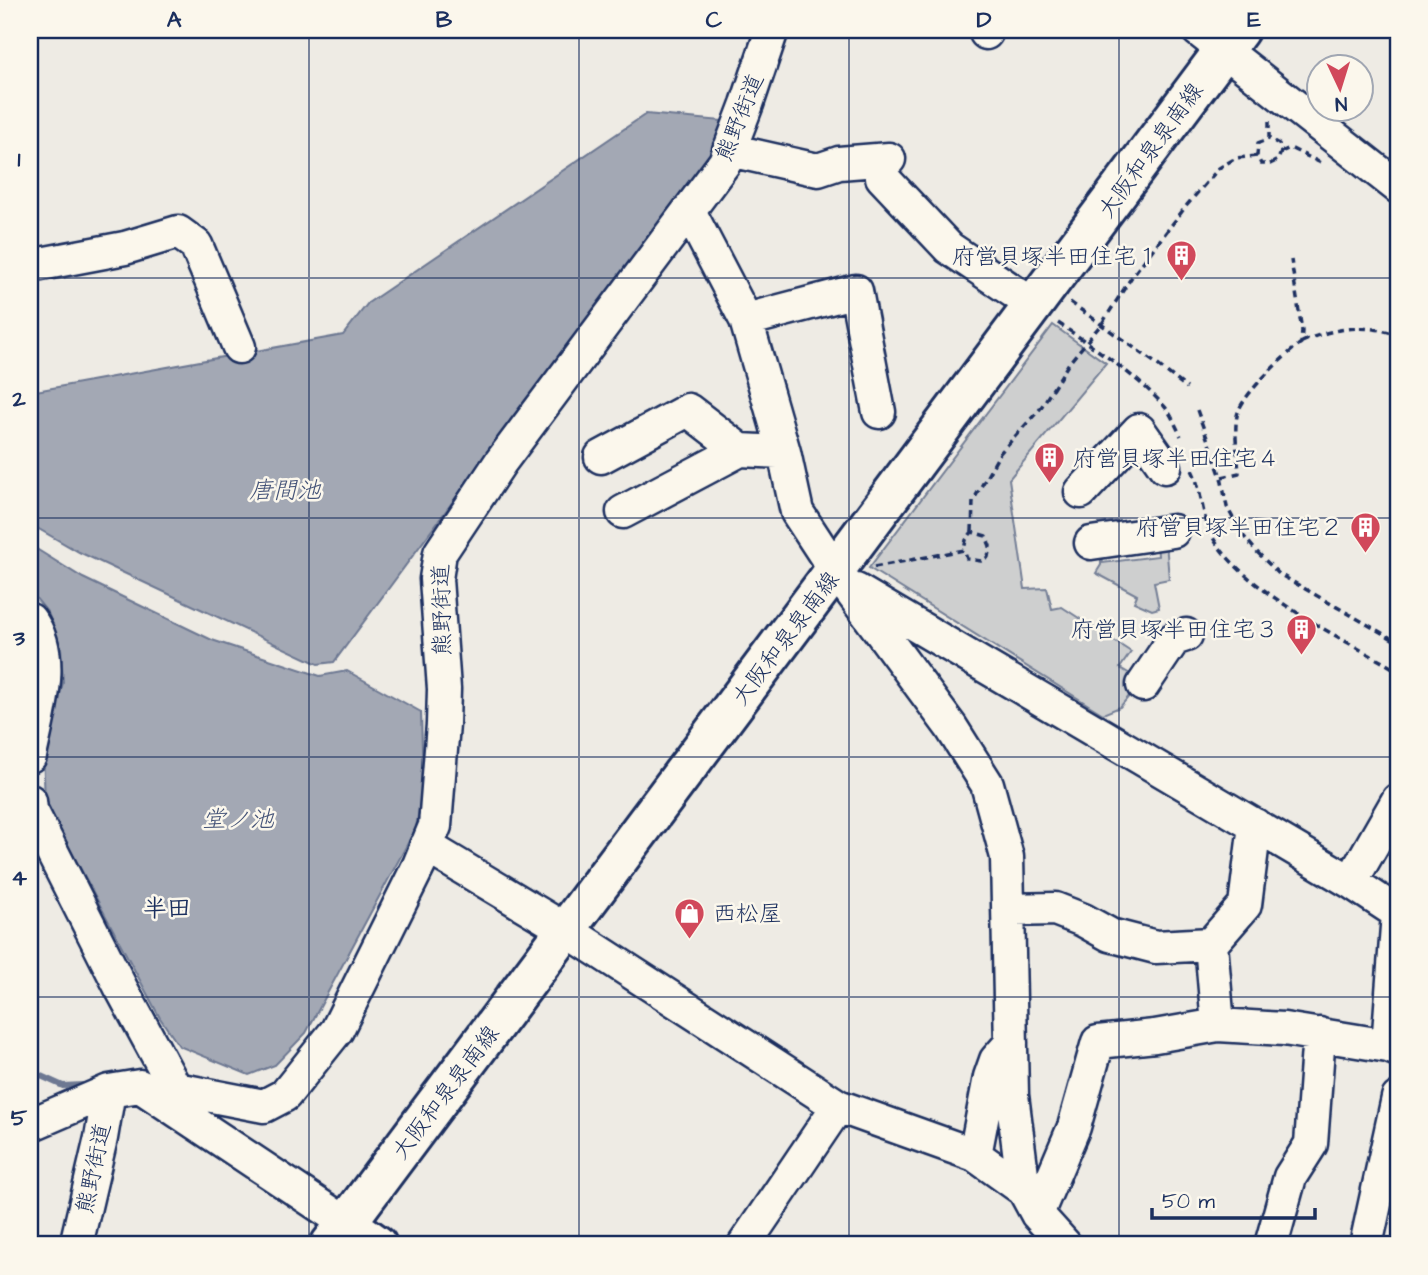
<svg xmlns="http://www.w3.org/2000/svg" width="1428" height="1275" font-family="'Architects Daughter','Klee One',sans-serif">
<rect width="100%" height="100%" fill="#eeebe4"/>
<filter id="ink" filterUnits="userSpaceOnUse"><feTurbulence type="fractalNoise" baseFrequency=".0143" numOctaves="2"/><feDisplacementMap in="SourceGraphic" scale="14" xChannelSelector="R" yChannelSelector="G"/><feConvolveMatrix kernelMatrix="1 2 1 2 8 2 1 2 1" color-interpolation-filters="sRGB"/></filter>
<g filter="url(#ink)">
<path fill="#cecfcf" stroke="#747f96" stroke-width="2" d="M 1053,325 L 1106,363 L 1009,479 L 1025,589 L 1047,588 L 1052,609 L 1062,607 L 1131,652 L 1120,668 L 1142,681 L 1120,707 L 1103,714 L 869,568 Z
M 1157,542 L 1166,542 L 1169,579 L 1154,582 L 1159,608 L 1152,610 L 1134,602 L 1137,595 L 1096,573 L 1101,565 L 1101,549 L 1103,563 L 1158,556 Z"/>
<path fill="#a3a8b4" stroke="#6d7892" stroke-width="2" d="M 646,114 L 734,122 L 334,662 L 318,664 L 79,552 L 30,524 L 30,392 L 343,335 L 368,303 Z
M 30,545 L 83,578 L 212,640 L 320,676 L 347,671 L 421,712 L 423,784 L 416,828 L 306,1033 L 275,1065 L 249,1075 L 179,1046 L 160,1018 L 45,802 L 43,752 L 63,683 L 61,647 L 48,613 L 30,591 Z"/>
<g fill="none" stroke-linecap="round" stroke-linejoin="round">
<path stroke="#6d7892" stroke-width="6" d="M 30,1071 L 63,1086 L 83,1085 L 90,1089"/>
<defs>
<path id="minor" d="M 985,30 L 986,33
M 1198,30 L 1398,187
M 729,150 L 818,170 L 839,163 L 889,159
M 882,177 L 949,248 L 1035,306
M 689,211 L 746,320 L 784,452 L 797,512 L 835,570 L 951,727 L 987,784 L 1007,857 L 1012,1095 L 1024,1190 L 1037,1214 L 1065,1245
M 30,266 L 125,248 L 178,232 L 196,245 L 239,347
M 746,320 L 856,291 L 879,412
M 601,457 L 688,410 L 740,450 L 784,452
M 1081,492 L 1139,430 L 1165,467
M 623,512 L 740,450
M 1091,543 L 1173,531
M 856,590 L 1351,882 L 1398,913
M 30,620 C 58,656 38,715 30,756
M 1143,685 L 1174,639 L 1186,635
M 30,801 L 31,810 L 121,988 L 186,1108
M 426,846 L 566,930 L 838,1106 L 975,1155 L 1024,1190
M 1351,882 L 1398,800
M 1008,910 L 1055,909 L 1083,920 L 1110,935 L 1156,947 L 1211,944 L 1245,905 L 1255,825
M 1211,944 L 1218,1025
M 1388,1046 L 1398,913
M 176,1089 L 264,1106 L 285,1095 L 337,1030 L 419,865 L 435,826 L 443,724 L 444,689 L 436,579 L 440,553 L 500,463 L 725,162 L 747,104 L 772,30
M 30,1125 L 109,1091 L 140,1086 L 346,1223
M 975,1155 L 990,1077 L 996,1060 L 1011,1043
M 1037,1214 L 1074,1127 L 1098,1042 L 1155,1036 L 1218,1025 L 1284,1029 L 1388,1046 L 1398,1050
M 76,1245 L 101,1138 L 109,1091
M 744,1245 L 838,1106
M 1271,1245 L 1290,1177 L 1311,1144 L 1319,1034
M 1366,1245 L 1398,1098"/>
<path id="major" d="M 346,1223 L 377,1245
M 330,1245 L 1239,30"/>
</defs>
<use href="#minor" stroke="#1b2f5e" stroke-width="37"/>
<use href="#major" stroke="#1b2f5e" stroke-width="44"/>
<path stroke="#1b2f5e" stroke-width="3.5" stroke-dasharray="7 5" stroke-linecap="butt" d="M 1269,121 L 1269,139 L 1279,144 L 1281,152 L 1278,160 L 1270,164 L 1261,164 L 1257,156 L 1258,143 L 1269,139
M 1281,152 L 1290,148 L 1323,164
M 1070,302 L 1154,362 L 1187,388
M 1058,323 C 1091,345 1140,378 1165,407 C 1172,415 1176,427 1181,436
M 1302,342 C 1331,328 1367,323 1398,335
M 1197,410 L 1221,477 L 1227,507 L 1241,533 L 1257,552 L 1279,574 L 1398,642
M 1192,470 C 1203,491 1201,520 1215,541 C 1249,594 1344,639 1398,671
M 1222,477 L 1239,473 C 1238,457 1233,427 1238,412 C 1245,392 1284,356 1301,343 L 1302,331 L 1291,260
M 972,532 L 973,501 L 1000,453 L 1040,409 L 1069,363 L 1103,322 L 1133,275 L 1187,205 L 1219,168 L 1236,158 L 1257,156
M 874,567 L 964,550 L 966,540 L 972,532 L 986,536 L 990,546 L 988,557 L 981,561 L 967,559 L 964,550"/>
<use href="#minor" stroke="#fbf7ec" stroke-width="32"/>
<use href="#major" stroke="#fbf7ec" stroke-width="38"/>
</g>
</g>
<path fill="none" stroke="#1b2f5e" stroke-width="2" stroke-opacity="0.55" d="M 309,30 L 309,1245M 579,30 L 579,1245M 849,30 L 849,1245M 1119,30 L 1119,1245M 30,278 L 1398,278M 30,518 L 1398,518M 30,757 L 1398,757M 30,997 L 1398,997"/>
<defs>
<symbol id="building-pin" viewBox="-11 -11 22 30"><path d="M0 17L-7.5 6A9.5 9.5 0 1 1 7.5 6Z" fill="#d1495b" stroke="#fbf7ec"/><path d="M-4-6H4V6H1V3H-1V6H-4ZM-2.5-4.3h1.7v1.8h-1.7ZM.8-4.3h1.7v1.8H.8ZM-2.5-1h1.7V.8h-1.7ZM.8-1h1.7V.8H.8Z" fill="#fff"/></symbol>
<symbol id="shop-pin" viewBox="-11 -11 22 30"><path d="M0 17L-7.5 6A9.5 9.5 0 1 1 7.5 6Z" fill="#d1495b" stroke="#fbf7ec"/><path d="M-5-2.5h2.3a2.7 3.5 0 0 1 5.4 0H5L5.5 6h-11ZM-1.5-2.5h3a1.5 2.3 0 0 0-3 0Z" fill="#fff"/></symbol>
</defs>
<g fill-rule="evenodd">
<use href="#building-pin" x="1164" y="238" width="35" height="47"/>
<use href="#building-pin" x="1032" y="440" width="35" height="47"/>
<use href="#building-pin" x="1348" y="510" width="35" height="47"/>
<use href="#building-pin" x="1284" y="612" width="35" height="47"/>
<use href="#shop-pin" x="672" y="896" width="35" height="47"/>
</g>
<g text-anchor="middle" stroke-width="5" stroke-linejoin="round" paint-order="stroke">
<g font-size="23" fill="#1b2f5e" stroke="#fbf7ec">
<text transform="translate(739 117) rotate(-68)" y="8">熊野街道</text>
<text transform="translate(1150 150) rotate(-54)" y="8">大阪和泉泉南線</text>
<text transform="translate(441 610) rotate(-91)" y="8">熊野街道</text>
<text transform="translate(785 638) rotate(-53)" y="8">大阪和泉泉南線</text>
<text transform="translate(445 1092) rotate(-53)" y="8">大阪和泉泉南線</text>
<text transform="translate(93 1168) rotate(-78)" y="8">熊野街道</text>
</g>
<g font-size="23" fill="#1b2f5e" stroke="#fbf7ec" text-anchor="end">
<text x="1159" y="264">府営貝塚半田住宅１</text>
<text x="1073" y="466" text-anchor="start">府営貝塚半田住宅４</text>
<text x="1343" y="535">府営貝塚半田住宅２</text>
<text x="1278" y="637">府営貝塚半田住宅３</text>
<text x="713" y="921" text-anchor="start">西松屋</text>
</g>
<g font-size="24" font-style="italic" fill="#445378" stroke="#fbf7ec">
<text x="285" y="498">唐間池</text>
<text x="238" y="827">堂ノ池</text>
</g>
<g font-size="24" font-weight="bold" fill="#1b2f5e" stroke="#fbf7ec">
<text x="167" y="916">半田</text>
</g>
</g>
<rect width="1428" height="1275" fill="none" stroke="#fbf7ec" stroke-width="77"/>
<g transform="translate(1340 88) rotate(176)"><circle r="33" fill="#fbf7ec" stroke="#a1a7b3" stroke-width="2"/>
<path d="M0-5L12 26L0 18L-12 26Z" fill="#d1495b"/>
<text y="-10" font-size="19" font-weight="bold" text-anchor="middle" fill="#1b2f5e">N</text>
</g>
<path d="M1152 1208v10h163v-10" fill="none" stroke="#1b2f5e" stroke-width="3.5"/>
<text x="1162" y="1208" font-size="21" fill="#1b2f5e" stroke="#fbf7ec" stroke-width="5" paint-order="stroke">50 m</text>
<rect x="38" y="38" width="1352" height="1198" fill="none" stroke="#1b2f5e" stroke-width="2.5"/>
<g font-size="23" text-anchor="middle" font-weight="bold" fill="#1b2f5e">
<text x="174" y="27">A</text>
<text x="444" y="27">B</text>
<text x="714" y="27">C</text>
<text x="984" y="27">D</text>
<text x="1254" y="27">E</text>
<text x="19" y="166">1</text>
<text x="19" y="406">2</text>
<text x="19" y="645">3</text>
<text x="19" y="885">4</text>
<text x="19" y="1125">5</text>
</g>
</svg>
